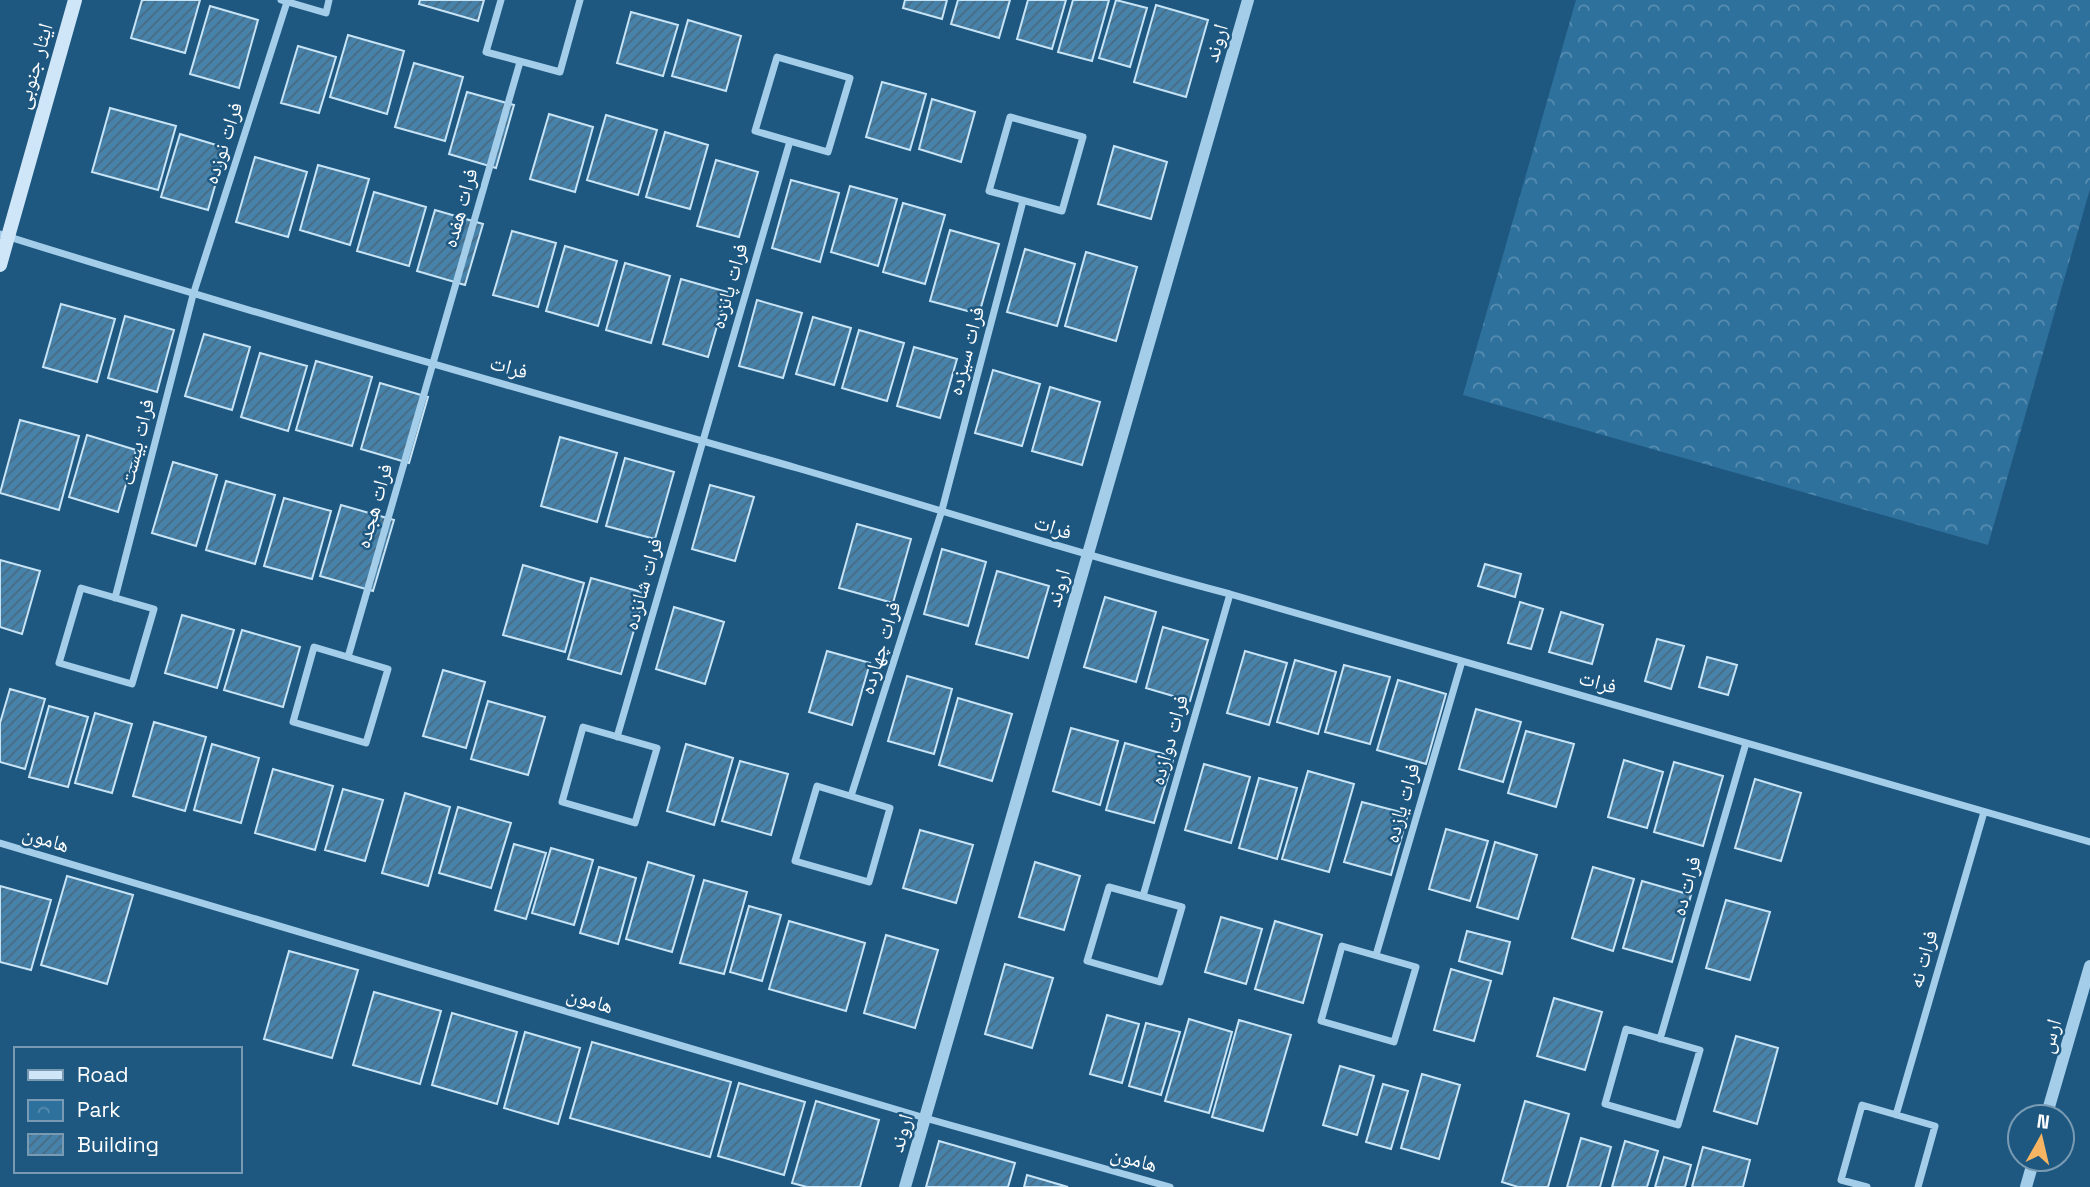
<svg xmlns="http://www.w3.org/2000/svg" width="2090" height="1187" font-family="'Space Grotesk','Noto Naskh Arabic',sans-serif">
<defs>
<pattern id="park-crowns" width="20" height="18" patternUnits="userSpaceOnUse" patternTransform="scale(1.75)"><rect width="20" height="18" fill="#2e719d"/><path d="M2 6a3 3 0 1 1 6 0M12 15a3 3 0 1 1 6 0" fill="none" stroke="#588db1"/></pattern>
<pattern id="building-hatch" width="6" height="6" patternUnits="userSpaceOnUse" patternTransform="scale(1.75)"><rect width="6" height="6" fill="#4782aa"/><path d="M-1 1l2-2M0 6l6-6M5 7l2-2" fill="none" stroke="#496a80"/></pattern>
</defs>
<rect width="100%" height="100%" fill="#1e5880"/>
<path fill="url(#park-crowns)" d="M 1576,0 L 2090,0 L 2090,189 L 1988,545 L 1463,395 Z"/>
<path fill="url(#building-hatch)" stroke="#c7e4f6" stroke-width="2" d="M 142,0 L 200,0 L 185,53 L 131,38 Z
M 420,0 L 484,0 L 478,21 L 419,4 Z
M 905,0 L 947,0 L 942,19 L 903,8 Z
M 958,0 L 1010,0 L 999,38 L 951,24 Z
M 1028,0 L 1066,0 L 1052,49 L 1017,39 Z
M 1073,0 L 1109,0 L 1092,61 L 1058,52 Z
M 1116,0 L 1147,8 L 1130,67 L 1099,58 Z
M 1156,5 L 1208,20 L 1186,97 L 1134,82 Z
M 210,6 L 258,20 L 239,88 L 190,74 Z
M 631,12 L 678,25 L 663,76 L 617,63 Z
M 688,20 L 741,36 L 726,91 L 672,76 Z
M 348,35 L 404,51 L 387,114 L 330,97 Z
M 298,46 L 336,57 L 319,113 L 281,103 Z
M 414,63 L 463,77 L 445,141 L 395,127 Z
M 882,82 L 926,94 L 910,150 L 866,137 Z
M 467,92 L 514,105 L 496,168 L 449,154 Z
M 932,99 L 975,112 L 961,162 L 919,149 Z
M 110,108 L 176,126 L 158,190 L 92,172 Z
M 549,114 L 593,127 L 575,192 L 530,179 Z
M 606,115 L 657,130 L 638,195 L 587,180 Z
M 665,132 L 708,145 L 690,209 L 646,197 Z
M 180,134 L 226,148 L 208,210 L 161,197 Z
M 1114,146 L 1167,162 L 1151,219 L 1098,204 Z
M 255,157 L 307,172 L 288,237 L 236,222 Z
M 716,160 L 758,172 L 739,237 L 697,226 Z
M 318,165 L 369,179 L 350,245 L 300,230 Z
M 791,180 L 839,193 L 820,262 L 772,248 Z
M 850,186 L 897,199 L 878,266 L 831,252 Z
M 374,192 L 426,207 L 409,266 L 357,251 Z
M 903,203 L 945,215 L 925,284 L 883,272 Z
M 435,210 L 483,224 L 465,285 L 417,271 Z
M 950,230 L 999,244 L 979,314 L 930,301 Z
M 512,231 L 556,243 L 538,307 L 493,295 Z
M 565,246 L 617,261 L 598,326 L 546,311 Z
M 1025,249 L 1075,264 L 1057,326 L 1007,312 Z
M 1086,252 L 1137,267 L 1116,341 L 1065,326 Z
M 625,263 L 670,276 L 651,343 L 606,330 Z
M 681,279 L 727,292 L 708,357 L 663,344 Z
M 757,300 L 802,313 L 783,378 L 739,366 Z
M 61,304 L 115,319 L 97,382 L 43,367 Z
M 125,316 L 174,330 L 157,392 L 108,378 Z
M 813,317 L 851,328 L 834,385 L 796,374 Z
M 859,330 L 904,343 L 887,401 L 842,388 Z
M 204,334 L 250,347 L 232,410 L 185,396 Z
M 914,347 L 957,359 L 940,418 L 897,406 Z
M 260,353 L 307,366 L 288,431 L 241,417 Z
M 316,361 L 372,377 L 352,446 L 296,430 Z
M 993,370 L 1040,384 L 1022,446 L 975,433 Z
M 380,383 L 428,397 L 409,463 L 361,449 Z
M 1050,387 L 1100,402 L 1082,465 L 1032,451 Z
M 20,420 L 79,436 L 59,510 L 0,493 Z
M 87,435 L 136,450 L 118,512 L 69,497 Z
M 560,437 L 617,453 L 597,522 L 541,506 Z
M 625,458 L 674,472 L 655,539 L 606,526 Z
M 173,462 L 217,475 L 196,546 L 152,533 Z
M 226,481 L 275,495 L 255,564 L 206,550 Z
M 710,485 L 754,497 L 735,561 L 692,549 Z
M 284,498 L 331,511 L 312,579 L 264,566 Z
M 341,505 L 394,520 L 373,591 L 320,576 Z
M 857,524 L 911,539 L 893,603 L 839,588 Z
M 942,549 L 986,562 L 968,626 L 924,614 Z
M 0,560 L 40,571 L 22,634 L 0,627 Z
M 1485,564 L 1521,574 L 1515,597 L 1478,586 Z
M 523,565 L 584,583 L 565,652 L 503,635 Z
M 997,571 L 1049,586 L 1028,658 L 976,644 Z
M 591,578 L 645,593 L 621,674 L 568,659 Z
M 1105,597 L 1156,612 L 1136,682 L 1084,667 Z
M 1520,602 L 1543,609 L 1531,649 L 1508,643 Z
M 674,607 L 724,622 L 705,684 L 656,669 Z
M 1561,612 L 1603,625 L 1592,664 L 1549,652 Z
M 182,615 L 234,630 L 217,688 L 165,673 Z
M 1163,627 L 1208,640 L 1190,701 L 1146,688 Z
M 242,630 L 300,647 L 283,707 L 224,690 Z
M 1657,639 L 1684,646 L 1671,689 L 1645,681 Z
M 827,651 L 870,663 L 852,725 L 809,712 Z
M 1245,651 L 1287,663 L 1269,725 L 1227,713 Z
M 1707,657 L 1737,665 L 1728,695 L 1699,687 Z
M 1295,660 L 1336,672 L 1318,734 L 1277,722 Z
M 1344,665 L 1390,677 L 1370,744 L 1325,732 Z
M 443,670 L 485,682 L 466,748 L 423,736 Z
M 907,676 L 952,689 L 934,754 L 888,741 Z
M 1398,680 L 1446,694 L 1426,764 L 1377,750 Z
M 10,689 L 45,699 L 25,769 L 0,762 L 0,723 Z
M 958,698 L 1012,714 L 992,781 L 939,765 Z
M 488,701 L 545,717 L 528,775 L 471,759 Z
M 49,706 L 88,717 L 68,787 L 29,777 Z
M 1476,709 L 1521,722 L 1503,782 L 1459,769 Z
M 95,713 L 132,724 L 112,793 L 75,783 Z
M 154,722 L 206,737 L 185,811 L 133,796 Z
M 1071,728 L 1118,741 L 1100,805 L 1053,791 Z
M 1526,731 L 1574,744 L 1556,807 L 1508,793 Z
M 1125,743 L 1174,757 L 1154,823 L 1106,810 Z
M 212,744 L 259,758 L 241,823 L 194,810 Z
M 686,744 L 733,758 L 714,825 L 667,811 Z
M 1624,760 L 1663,772 L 1647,828 L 1608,817 Z
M 740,761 L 788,774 L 771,835 L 722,821 Z
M 1674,762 L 1723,776 L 1703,846 L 1654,832 Z
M 1204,764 L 1250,777 L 1231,843 L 1185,830 Z
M 273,769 L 333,786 L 315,850 L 255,833 Z
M 1308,771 L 1354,784 L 1329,872 L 1282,859 Z
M 1259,778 L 1297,788 L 1277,859 L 1239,848 Z
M 1755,779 L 1801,793 L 1781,861 L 1735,848 Z
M 343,789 L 383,800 L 365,861 L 325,850 Z
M 405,793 L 450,807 L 428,886 L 382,873 Z
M 1362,802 L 1408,814 L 1391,875 L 1344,862 Z
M 458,807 L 511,823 L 491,888 L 439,873 Z
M 1446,829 L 1488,841 L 1470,901 L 1429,889 Z
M 920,830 L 973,845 L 956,903 L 903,888 Z
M 1495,842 L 1537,855 L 1518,919 L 1477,907 Z
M 514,844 L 546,853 L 526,919 L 495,910 Z
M 551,848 L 593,860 L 574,925 L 532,913 Z
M 648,862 L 694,876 L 672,952 L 626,939 Z
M 1035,862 L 1080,876 L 1064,930 L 1019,917 Z
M 599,867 L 636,878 L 618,944 L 580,933 Z
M 1593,867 L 1634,879 L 1613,951 L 1572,938 Z
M 67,876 L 133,895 L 107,984 L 41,965 Z
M 704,880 L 747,892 L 724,974 L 680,963 Z
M 1642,881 L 1691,895 L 1672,962 L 1623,948 Z
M 0,886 L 51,900 L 31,970 L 0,962 Z
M 1726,900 L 1770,912 L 1750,980 L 1706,968 Z
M 749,906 L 781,915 L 762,981 L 730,972 Z
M 1221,917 L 1262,929 L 1246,984 L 1205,972 Z
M 789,921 L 865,943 L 846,1011 L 769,989 Z
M 1275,921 L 1322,935 L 1303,1003 L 1255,989 Z
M 1467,931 L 1510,942 L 1502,974 L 1459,961 Z
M 886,935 L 938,950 L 915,1028 L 864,1013 Z
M 289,951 L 358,970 L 332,1058 L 264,1039 Z
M 1005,964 L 1053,978 L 1032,1048 L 985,1034 Z
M 1451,969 L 1491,981 L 1474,1041 L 1434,1030 Z
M 374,992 L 441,1011 L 420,1084 L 353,1065 Z
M 1554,998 L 1602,1012 L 1585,1070 L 1537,1056 Z
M 452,1013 L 517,1032 L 497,1104 L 432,1085 Z
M 1107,1015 L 1139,1024 L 1122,1083 L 1090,1074 Z
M 1189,1019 L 1232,1032 L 1209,1113 L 1165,1101 Z
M 1239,1020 L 1291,1035 L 1263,1131 L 1212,1117 Z
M 1146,1023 L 1180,1032 L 1161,1095 L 1129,1086 Z
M 525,1032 L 580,1048 L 558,1124 L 504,1108 Z
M 1736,1036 L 1778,1048 L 1757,1124 L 1714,1111 Z
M 592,1042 L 731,1082 L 710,1157 L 570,1118 Z
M 1340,1066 L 1374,1076 L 1357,1135 L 1323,1125 Z
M 1422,1074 L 1460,1085 L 1439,1159 L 1401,1148 Z
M 739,1083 L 805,1102 L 784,1175 L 718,1156 Z
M 1383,1084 L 1408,1091 L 1391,1149 L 1366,1142 Z
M 816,1101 L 879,1120 L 860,1187 L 807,1187 L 792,1183 Z
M 1525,1101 L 1569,1114 L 1548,1187 L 1518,1187 L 1502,1182 Z
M 1581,1138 L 1611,1147 L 1600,1187 L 1567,1187 Z
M 939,1141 L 1015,1163 L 1008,1187 L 926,1187 Z
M 1625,1141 L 1658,1151 L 1647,1187 L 1612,1187 Z
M 1703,1147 L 1750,1160 L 1743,1187 L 1692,1187 Z
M 1664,1157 L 1691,1165 L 1685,1187 L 1655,1187 Z
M 1027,1175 L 1068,1187 L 1024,1187 Z"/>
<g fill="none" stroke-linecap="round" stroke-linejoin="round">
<path stroke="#a3cde9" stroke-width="7" d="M 281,0 L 326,13 L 329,0
M 501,0 L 486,52 L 560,72 L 580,0
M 777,57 L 850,78 L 828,152 L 755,131 Z
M 1010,117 L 1083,137 L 1062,211 L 989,191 Z
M 0,234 C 264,317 531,392 797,468 C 942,510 1084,556 1230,594 L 2090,842
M 81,588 L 154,609 L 132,684 L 59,663 Z
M 115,598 L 193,295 L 287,2
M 314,647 L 388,669 L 366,743 L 293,722 Z
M 348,657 L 520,62
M 583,727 L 657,748 L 635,823 L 562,802 Z
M 617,737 L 790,141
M 817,786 L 890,808 L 869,882 L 795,861 Z
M 851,796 L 942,510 L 1023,201
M 0,843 L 925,1118 L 1170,1187
M 1109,887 L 1182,907 L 1160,982 L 1087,961 Z
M 1143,896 L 1230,594
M 1342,946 L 1416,967 L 1394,1042 L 1321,1021 Z
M 1376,955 L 1462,661
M 1626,1029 L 1700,1050 L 1678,1125 L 1605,1104 Z
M 1660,1039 L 1746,743
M 1896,1115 L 1984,812
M 1867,1187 L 1841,1180 L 1862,1105 L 1935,1126 L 1918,1187"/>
<path stroke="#a3cde9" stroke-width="12" d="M 2046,1117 L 2090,966
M 905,1187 L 1248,0
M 2026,1187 L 2034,1159"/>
<path stroke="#cee6f7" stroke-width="14" d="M 0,265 L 75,0"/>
</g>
<g text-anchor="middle" stroke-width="5" stroke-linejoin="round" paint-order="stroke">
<g font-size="21" fill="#fff" stroke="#1e5880">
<text transform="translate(1216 43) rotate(-74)" y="7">اروند</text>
<text transform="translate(34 66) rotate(-74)" y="7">ایثار جنوبی</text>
<text transform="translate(223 143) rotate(-72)" y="7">فرات نوزده</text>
<text transform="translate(460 208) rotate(-74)" y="7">فرات هفده</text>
<text transform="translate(729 286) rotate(-74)" y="7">فرات پانزده</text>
<text transform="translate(966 351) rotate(-75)" y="7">فرات سیزده</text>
<text transform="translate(509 367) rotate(16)" y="7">فرات</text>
<text transform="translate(137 442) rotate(-76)" y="7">فرات بیست</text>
<text transform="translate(374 506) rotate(-74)" y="7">فرات هجده</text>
<text transform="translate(1053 527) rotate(18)" y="7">فرات</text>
<text transform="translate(643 584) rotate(-74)" y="7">فرات شانزده</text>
<text transform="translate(1058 588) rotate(-74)" y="7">اروند</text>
<text transform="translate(880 648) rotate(-73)" y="7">فرات چهارده</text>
<text transform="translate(1598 682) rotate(16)" y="7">فرات</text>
<text transform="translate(1169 740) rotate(-74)" y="7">فرات دوازده</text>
<text transform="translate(1402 803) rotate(-74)" y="7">فرات یازده</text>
<text transform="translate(46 839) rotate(17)" y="7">هامون</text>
<text transform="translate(1686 886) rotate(-74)" y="7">فرات ده</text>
<text transform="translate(1923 959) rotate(-74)" y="7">فرات نه</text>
<text transform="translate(590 1000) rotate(17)" y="7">هامون</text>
<text transform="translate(2050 1036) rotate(-74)" y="7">ارس</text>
<text transform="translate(901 1133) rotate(-74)" y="7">اروند</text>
<text transform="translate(1134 1159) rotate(16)" y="7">هامون</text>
</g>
</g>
<rect x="14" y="1047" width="228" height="126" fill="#1e5880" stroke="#789bb3" stroke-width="2"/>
<rect x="28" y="1070" width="35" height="10" fill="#cee6f7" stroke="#789bb3" stroke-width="2"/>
<text x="77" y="1082" font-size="21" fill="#ffffff">Road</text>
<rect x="28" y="1100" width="35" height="21" fill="url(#park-crowns)" stroke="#789bb3" stroke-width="2"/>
<text x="77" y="1117" font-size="21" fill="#ffffff">Park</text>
<rect x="28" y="1134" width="35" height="21" fill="url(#building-hatch)" stroke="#789bb3" stroke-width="2"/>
<text x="77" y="1152" font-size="21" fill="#ffffff">Building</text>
<g transform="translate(2041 1138) rotate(8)"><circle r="33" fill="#1e5880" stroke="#789bb3" stroke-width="2"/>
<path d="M0-5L12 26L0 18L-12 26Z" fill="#f7b563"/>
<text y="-10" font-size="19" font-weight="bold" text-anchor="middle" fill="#ffffff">N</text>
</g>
</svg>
